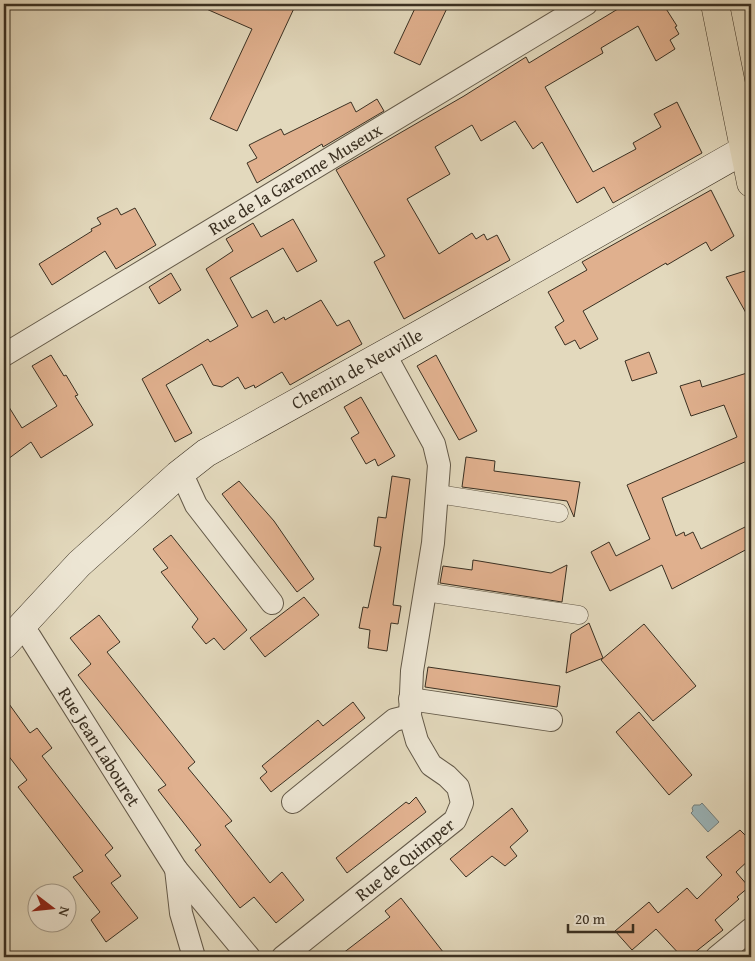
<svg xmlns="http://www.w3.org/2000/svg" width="755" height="961" font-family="'Gentium Book Plus',serif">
<rect width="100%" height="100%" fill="#e3d9bd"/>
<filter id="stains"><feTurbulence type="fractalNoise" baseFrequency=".004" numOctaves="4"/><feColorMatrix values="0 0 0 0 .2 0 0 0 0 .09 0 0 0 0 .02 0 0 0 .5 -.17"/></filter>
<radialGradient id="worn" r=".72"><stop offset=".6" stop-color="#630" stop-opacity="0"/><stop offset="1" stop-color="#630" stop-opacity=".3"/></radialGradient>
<path fill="#9bb7bd" stroke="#74817f" d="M 702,803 L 719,822 L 708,832 L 691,813 L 693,811 L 692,808 L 694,805 L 700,805 Z"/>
<path fill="#e0b08e" stroke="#3a3022" d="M 195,4 L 296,4 L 237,131 L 210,119 L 252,29 Z
M 417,4 L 449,4 L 420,65 L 394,53 Z
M 626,4 L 663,4 L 677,26 L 675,27 L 679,34 L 670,40 L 675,49 L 656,61 L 638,26 L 601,48 L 603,53 L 545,87 L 593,172 L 636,149 L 633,143 L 661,127 L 654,114 L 677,102 L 702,153 L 613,203 L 604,187 L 577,203 L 542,142 L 533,149 L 515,121 L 481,141 L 472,125 L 435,147 L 450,174 L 407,199 L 439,254 L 472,233 L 476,239 L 484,234 L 487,240 L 497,235 L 510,260 L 404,319 L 374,262 L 385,256 L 336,170 L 464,96 L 526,57 L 529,63 Z
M 377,99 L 384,111 L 323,147 L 322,144 L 257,183 L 247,163 L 257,158 L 249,145 L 281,129 L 284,135 L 351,102 L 356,112 Z
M 711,190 L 734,236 L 711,251 L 706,242 L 667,265 L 666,263 L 583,311 L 598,339 L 580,349 L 575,340 L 565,345 L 555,327 L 564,321 L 548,292 L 587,270 L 582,262 Z
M 117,208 L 121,215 L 135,208 L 156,245 L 116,269 L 105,251 L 52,285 L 39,264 L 92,231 L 91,229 L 101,224 L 97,218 Z
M 293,219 L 317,261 L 297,272 L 283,248 L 230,278 L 252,318 L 267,310 L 274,323 L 284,317 L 285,320 L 321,300 L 337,326 L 349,320 L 362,344 L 290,385 L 282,372 L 255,388 L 254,385 L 245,389 L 238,377 L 222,387 L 213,385 L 202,364 L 166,385 L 192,433 L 175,442 L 142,379 L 208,339 L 210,342 L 238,326 L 206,269 L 233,251 L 226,239 L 253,223 L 261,237 Z
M 745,271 L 751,302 L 751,322 L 726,277 Z
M 171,273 L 181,290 L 159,304 L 149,287 Z
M 649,352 L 657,373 L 632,381 L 625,361 Z
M 51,355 L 64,376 L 66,375 L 78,395 L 75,396 L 93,425 L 41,458 L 31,442 L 4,462 L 4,399 L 22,428 L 57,406 L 32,366 Z
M 436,355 L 477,431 L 459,440 L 417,366 Z
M 747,373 L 751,385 L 751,469 L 747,461 L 662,498 L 676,536 L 684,532 L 685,536 L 693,532 L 701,549 L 751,524 L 751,547 L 672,589 L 662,565 L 610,591 L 591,552 L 609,542 L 616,556 L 650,539 L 627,485 L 737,437 L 724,405 L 691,416 L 680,386 L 700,380 L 702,387 Z
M 361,397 L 395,456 L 378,466 L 375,459 L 366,464 L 351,438 L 359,433 L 344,407 Z
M 466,457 L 495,461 L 494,471 L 580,482 L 574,517 L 567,501 L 462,487 Z
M 392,476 L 410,479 L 393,605 L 401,606 L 398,624 L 391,623 L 387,651 L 368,648 L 370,630 L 359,628 L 363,607 L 368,608 L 381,547 L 374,546 L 378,517 L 386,518 Z
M 239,481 L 274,521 L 314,579 L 297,592 L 222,494 Z
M 171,535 L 247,630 L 224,650 L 214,638 L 206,644 L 192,627 L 198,619 L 161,572 L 168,568 L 153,549 Z
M 473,560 L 551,573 L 567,565 L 562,602 L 440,583 L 443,566 L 472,570 Z
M 304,597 L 319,615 L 265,657 L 250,638 Z
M 99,615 L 120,642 L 107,652 L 195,762 L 188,768 L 232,821 L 225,826 L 270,883 L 282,872 L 304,900 L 276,923 L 254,897 L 240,908 L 195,850 L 201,845 L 158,790 L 166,785 L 78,675 L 91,664 L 70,638 Z
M 589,623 L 603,658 L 566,673 L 571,634 Z
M 644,624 L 696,686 L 653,721 L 601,660 Z
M 428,667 L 560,686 L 557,707 L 425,687 Z
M 4,697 L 30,733 L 37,728 L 52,748 L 42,756 L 113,848 L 105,855 L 121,876 L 111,883 L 138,918 L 106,942 L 91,920 L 100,912 L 73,877 L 83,871 L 18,787 L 27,780 L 4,750 Z
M 353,702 L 365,718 L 271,792 L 260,778 L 267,772 L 262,766 L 318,720 L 323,726 Z
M 639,712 L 692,775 L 669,795 L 616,732 Z
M 416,797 L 426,812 L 347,873 L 336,858 L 406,802 L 409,804 Z
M 512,808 L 528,831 L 510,847 L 517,856 L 505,866 L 492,856 L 466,877 L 450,859 Z
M 740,830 L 751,841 L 751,858 L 736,872 L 749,887 L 737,897 L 739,899 L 715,920 L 723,930 L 689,957 L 682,957 L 656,929 L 632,950 L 615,931 L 649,902 L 658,913 L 687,888 L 697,899 L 722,875 L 706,857 Z
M 401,898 L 447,957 L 338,957 L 390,917 L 385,911 Z"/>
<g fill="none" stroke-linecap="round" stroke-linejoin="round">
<defs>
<path id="pedestrian" d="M 438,494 L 559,513
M 425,592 L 579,615"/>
<g id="minor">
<path id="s1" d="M 4,355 L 586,4"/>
<path d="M 178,475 L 186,483 L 196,505 L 272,603"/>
<path id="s2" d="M 21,626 L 30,637 L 176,869 L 249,957"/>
<path d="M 410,699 L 551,720"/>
<path d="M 293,802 L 394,720 L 410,716"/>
<path d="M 176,869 L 181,913 L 194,957"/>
<path id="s3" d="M 283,957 L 455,820 L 462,803 L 458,787 L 447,776 L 431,765 L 417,741 L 410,716 L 412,671 L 433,543 L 439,465 L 434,444 L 384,353"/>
<path d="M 717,957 L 751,929"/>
</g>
<g id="secondary">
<path id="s4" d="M 4,645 L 79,564 L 178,475 L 206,453 L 422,333 L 751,146"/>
</g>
<path id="primary" d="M 715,4 L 751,183"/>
</defs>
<use href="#pedestrian" stroke="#645a49" stroke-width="19"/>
<use href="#minor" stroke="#645a49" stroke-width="24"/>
<use href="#secondary" stroke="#3a3022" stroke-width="29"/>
<use href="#primary" stroke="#3a3022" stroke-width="29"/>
<use href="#pedestrian" stroke="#ede6d4" stroke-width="18"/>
<use href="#minor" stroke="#ede6d4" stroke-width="22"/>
<use href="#secondary" stroke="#ede6d4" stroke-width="28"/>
<use href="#primary" stroke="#e3d9bd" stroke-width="28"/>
</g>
<g text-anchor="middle" stroke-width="4" stroke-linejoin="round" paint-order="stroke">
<g font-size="18" fill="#3a3022" stroke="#ede6d4">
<text dy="6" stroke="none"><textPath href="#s1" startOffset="340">Rue de la Garenne Museux</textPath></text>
<text dy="6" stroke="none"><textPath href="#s4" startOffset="452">Chemin de Neuville</textPath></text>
<text dy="6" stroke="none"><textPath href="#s2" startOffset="144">Rue Jean Labouret</textPath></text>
<text dy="6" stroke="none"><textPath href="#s3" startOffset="156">Rue de Quimper</textPath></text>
</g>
</g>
<rect width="755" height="961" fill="none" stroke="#e3d9bd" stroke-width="20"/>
<rect x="5" y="5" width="745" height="951" fill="none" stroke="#3a3022" stroke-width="2.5"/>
<rect x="10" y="10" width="735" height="941" fill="none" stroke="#3a3022"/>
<g transform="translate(52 908) rotate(106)"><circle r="24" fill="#ede6d4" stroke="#a59d8d"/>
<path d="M0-4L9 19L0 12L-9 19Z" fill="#8f2418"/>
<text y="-8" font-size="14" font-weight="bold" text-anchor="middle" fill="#3a3022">N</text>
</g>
<path d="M568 924v8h65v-8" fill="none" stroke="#3a3022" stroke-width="2.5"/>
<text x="575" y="924" font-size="15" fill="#3a3022" stroke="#ede6d4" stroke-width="4" paint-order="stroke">20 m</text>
<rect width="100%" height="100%" filter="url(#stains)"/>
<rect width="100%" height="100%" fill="url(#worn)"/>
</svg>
